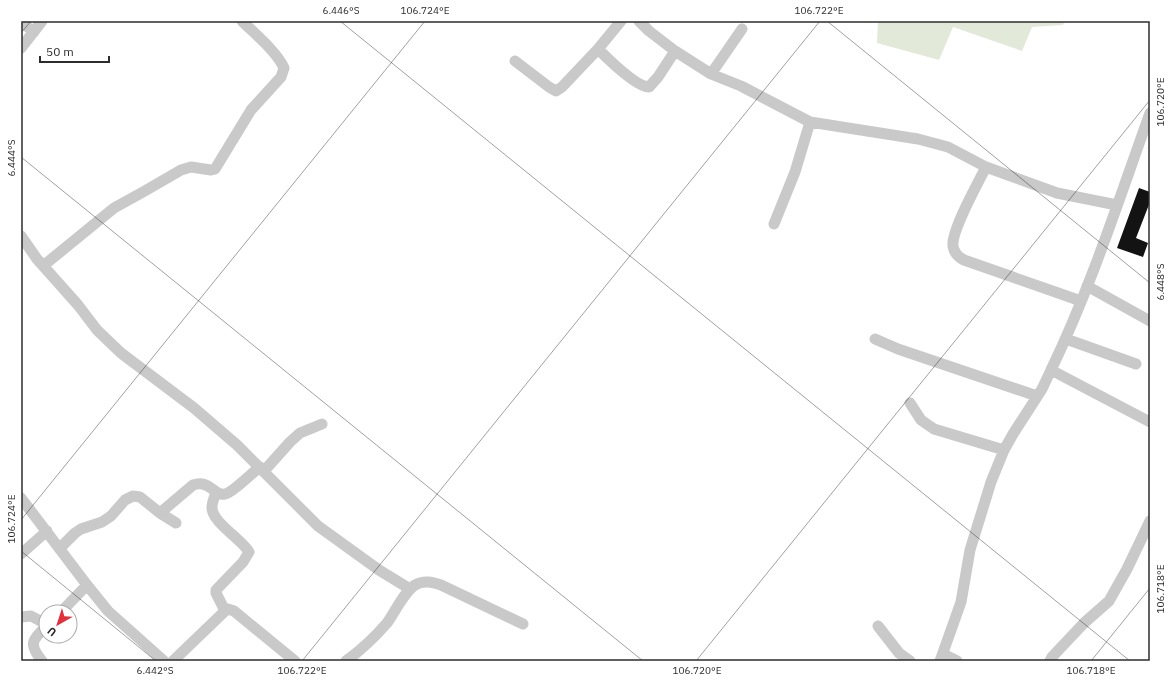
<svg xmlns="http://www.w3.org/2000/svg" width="1171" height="682" font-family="'IBM Plex Sans',sans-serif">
<rect width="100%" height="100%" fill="#fff"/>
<path fill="#e2e9d9" d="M 878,21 L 1065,21 L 1063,25 L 1032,27 L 1022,51 L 953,27 L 939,60 L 877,43 Z"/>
<path fill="#131313" d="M 1139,188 L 1150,192 L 1150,202 L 1136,238 L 1148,243 L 1143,257 L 1117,248 Z"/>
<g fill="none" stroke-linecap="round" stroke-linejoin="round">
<path stroke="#c9c9c9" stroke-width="11" d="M 639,21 L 649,31 L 675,51 L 711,74 L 741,86 L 810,122 L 918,139 L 948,147 L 986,167 L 1057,193 L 1117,205
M 21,22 L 34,32
M 21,48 L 42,21
M 598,49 C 608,59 636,87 649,87 L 658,77 L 675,51
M 515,61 L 549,87 L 556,91 L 562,87 L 598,49 L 621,21
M 711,74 L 742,29
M 1150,113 C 1119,199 1091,287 1051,370 L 1150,422
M 986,167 C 978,183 951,231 953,246 C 954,253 958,257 964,260 L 1081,301
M 774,224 L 795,172 L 810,122
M 21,236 L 37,259 L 78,305 L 97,330 L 121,353 L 194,408 L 237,445 L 318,526 L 379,570 L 410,589
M 43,266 L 114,208 L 143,192 L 181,170 L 191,167 L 211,170 L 215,169 L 251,110 L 281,77 L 284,68 C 277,52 255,34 242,21
M 1087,286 L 1150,321
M 875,339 L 898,349 L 1037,396
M 1066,339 L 1136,364
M 910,403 L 921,420 L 934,429 L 1004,450
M 264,471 L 290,442 L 300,433 L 322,424
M 216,492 C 215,496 212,502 212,507 C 211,522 243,540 249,552 L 243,562 L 216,590 L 216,593 L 225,611
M 21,498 L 87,585 L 108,611 L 164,661
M 160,513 L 193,485 C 210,479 215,497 225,494 C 232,493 253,472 260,467
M 60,548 L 75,533 L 81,529 L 102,522 L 111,516 L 125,500 L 133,496 L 140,497 L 160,513 L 176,523
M 21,554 L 47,531
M 61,612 L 87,585
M 21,617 L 31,616 L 46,624
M 878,626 L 899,653 L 910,661
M 943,654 L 957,661
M 42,661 C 29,645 31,640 46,627
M 173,661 L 225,611 L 228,609 L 234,611 L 295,661
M 346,661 C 361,650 375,637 387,623 C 395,612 404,592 415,585 C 424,580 432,582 441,585 L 523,624
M 940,661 L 961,602 L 970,550 L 991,482 L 1004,450 L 1013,434 L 1042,389 L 1051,370
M 1050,661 L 1052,657 L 1084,623 L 1109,601 L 1127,569 L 1150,521"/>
</g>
<path fill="none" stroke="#2c2c2c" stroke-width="1" stroke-opacity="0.45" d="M 340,21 L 1130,661M 827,21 L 1150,283M 21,33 L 31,21M 21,157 L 643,661M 21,520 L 425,21M 21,551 L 156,661M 302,661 L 820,21M 696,661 L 1150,100M 1091,661 L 1150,588"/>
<rect width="1171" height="682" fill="none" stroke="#ffffff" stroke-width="44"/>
<g transform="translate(58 624) rotate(219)"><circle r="19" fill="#ffffff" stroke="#ababab"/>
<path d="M0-3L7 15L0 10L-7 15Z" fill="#e0303c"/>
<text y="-6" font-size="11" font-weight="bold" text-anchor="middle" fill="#2c2c2c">U</text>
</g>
<path d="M40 56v6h69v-6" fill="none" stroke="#2c2c2c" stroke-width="2"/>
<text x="46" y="56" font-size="12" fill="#2c2c2c" stroke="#ffffff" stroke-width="3" paint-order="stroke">50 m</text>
<rect x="22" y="22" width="1127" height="638" fill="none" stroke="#2c2c2c" stroke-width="1.5"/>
<g font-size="10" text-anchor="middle" fill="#2c2c2c">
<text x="341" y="14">6.446°S</text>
<text x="425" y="14">106.724°E</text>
<text x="819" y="14">106.722°E</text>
<text transform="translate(1160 102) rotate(-90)" y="4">106.720°E</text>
<text transform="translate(11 158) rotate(-90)" y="4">6.444°S</text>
<text transform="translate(1160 282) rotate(-90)" y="4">6.448°S</text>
<text transform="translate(11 519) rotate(-90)" y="4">106.724°E</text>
<text transform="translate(1160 589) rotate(-90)" y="4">106.718°E</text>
<text x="155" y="674">6.442°S</text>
<text x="302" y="674">106.722°E</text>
<text x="697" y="674">106.720°E</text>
<text x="1091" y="674">106.718°E</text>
</g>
</svg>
